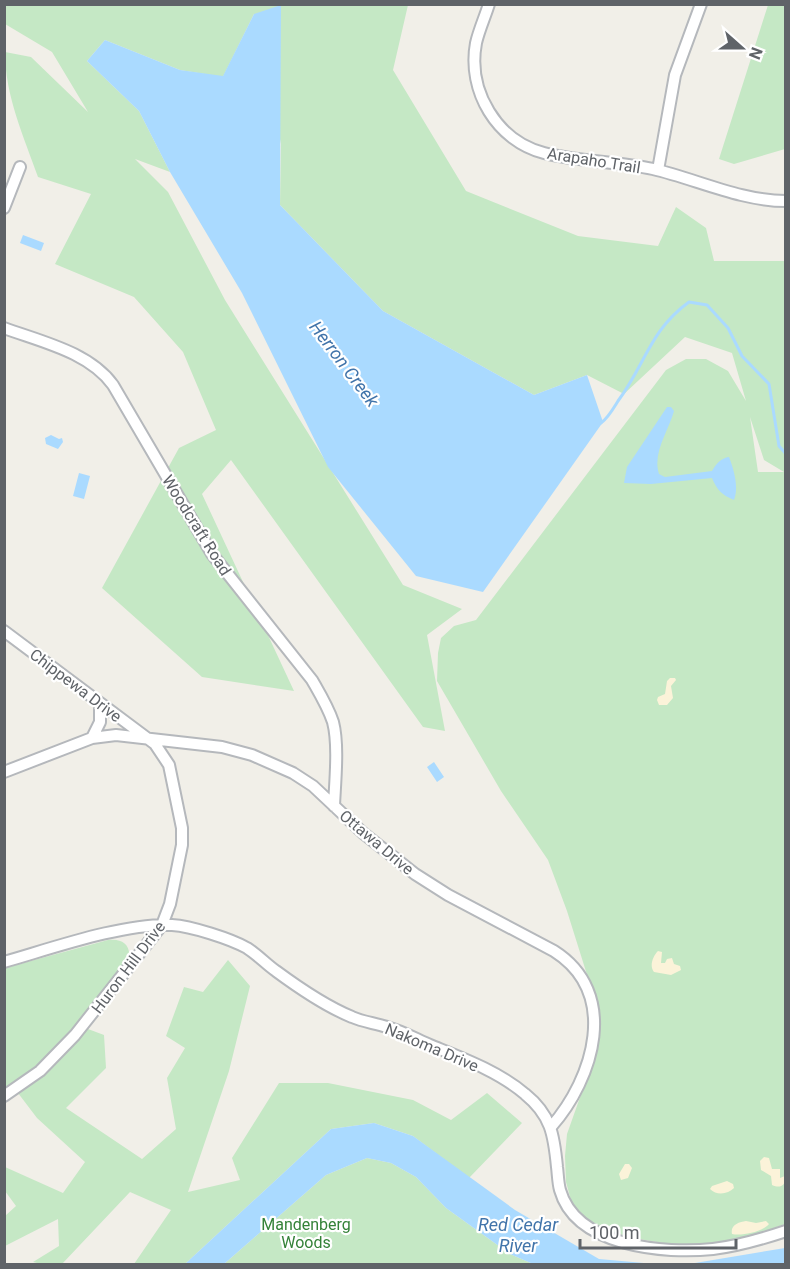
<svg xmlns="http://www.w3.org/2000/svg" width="790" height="1269" font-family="Roboto,sans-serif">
<rect width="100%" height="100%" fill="#f1efe8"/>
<path fill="#c5e8c5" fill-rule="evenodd" d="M 4,5 L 408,5 L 393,70 L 466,191 L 578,236 L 658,246 L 676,207 L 706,228 L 714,261 L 785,261 L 785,1224 L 746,1238 L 701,1244 L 669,1244 L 639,1239 L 607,1231 L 588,1222 L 572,1204 L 566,1182 L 565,1156 L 567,1134 L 595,1055 L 600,1033 L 599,1013 L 567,911 L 548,860 L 501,791 L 437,681 L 438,653 L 441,638 L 454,626 L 476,620 L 666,370 L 686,359 L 706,359 L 728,371 L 746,401 L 732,353 L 685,337 L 624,394 L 587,375 L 534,395 L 383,311 L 280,205 L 281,144 L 254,14 L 223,77 L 180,70 L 105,40 L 87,61 L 139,111 L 170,172 L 135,159 L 168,192 L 225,300 L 403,585 L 462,609 L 427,635 L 445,731 L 423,727 L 231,460 L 202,494 L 294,691 L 202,677 L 102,588 L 179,448 L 216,430 L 183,352 L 134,297 L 55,264 L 91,194 L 38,177 C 24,137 5,96 5,52 L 31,57 L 88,112 L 52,52 L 5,24 ZM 750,417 L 764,460 L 784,472 L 758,472 Z
M 768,5 L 785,5 L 785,149 L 734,164 L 719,159 Z
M 108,940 C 121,938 131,944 129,958 C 92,1004 56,1057 5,1089 L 5,968 Z
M 228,960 L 250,986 L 229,1071 L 188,1192 L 240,1180 L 232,1158 L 279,1083 L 328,1083 L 413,1100 L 451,1120 L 487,1093 L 522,1123 L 469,1178 L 413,1136 L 374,1123 L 331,1129 L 185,1264 L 134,1264 L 171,1210 L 130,1192 L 62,1264 L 41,1264 L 33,1262 L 59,1246 L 58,1219 L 5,1246 L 5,1216 L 16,1206 L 5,1191 L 5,1167 L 63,1193 L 85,1162 L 37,1118 L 18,1093 L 88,1029 L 104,1035 L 106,1068 L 66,1108 L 142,1159 L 176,1129 L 167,1078 L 185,1048 L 166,1036 L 184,987 L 203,992 Z
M 367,1158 L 391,1163 L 416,1177 L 446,1208 L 510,1254 L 533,1264 L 224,1264 L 326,1175 Z"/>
<path fill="#fbf3d9" d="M 670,678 L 675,678 L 676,680 L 671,686 L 673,698 L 667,705 L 659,705 L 657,700 L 658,697 L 665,694 L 667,681 Z
M 658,951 L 662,952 L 661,963 L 665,963 L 667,959 L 672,958 L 674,964 L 680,966 L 681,970 L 671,975 L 654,972 C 649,966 653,956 658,951 Z
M 764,1157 L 769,1158 L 772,1169 L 780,1169 L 780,1178 L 785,1176 C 786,1185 781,1189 772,1185 L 771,1176 L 761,1170 L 760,1161 Z
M 625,1164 L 629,1164 L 632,1168 L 628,1178 L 621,1180 L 619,1174 Z
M 727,1181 L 733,1184 L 734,1188 C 728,1194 717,1196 710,1189 L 712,1186 Z
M 746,1221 L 756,1223 L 766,1221 L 769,1224 C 762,1232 742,1236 732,1234 C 730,1225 739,1222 746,1221 Z"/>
<path fill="#aadaff" d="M 281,5 L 280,205 L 383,311 L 534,395 L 587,375 L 603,422 L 483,592 L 416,576 L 328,467 L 242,293 L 170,172 L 139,111 L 87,61 L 105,40 L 180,70 L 223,76 L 254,14 Z
M 23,235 L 44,243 L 41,251 L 20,243 Z
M 667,407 L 671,407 L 674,411 C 669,430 652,453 659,474 L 665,477 L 712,471 C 716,464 721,458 729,457 C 734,470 739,487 734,500 C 722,495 717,490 712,478 L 651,484 L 624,483 L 627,467 Z
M 51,435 L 59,439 L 62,438 L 63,442 L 58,449 L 46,444 L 45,438 Z
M 79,473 L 90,476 L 84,499 L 73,496 Z
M 434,762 L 444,777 L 437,782 L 427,767 Z
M 374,1123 L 413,1136 L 515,1210 L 599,1259 L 655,1264 L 533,1264 L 510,1254 L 446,1208 L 416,1177 L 391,1163 L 367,1158 L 326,1175 L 224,1264 L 185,1264 L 331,1129 Z
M 785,1248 L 785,1264 L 689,1264 Z"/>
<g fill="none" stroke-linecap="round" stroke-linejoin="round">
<path stroke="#aadaff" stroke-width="3" d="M 601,423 C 608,418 613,409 618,401 C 645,365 650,330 689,302 L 707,305 L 728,328 L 742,356 L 769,384 L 779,446 L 786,454"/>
<defs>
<path id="street" d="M 489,4 C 485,17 479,30 476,43 C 467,91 497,141 544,153 C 580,162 617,161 653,169 C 696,179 741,201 786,201
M 658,170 L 675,75 L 701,4
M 4,208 L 20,167
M 4,328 C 42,342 89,352 113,385 L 212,554 L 312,680 C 320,694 328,707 333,722 C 339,745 335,782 334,806
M 4,631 L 155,744 L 169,765 L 182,828 L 182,845 L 170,904 L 162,925 L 75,1035 L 40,1071 L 4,1096
M 92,738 L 100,722 L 100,705
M 4,772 L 92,738 L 116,735 L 222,747 L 252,755 L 293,773 L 313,786 L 363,833 L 415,874 L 448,895 L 554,951 C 620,993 594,1078 551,1127
M 4,962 C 53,948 123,923 172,925 C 191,926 231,939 247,948 C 258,955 266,964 276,971 C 299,988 325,1006 352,1017 C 363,1022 375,1023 387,1027 C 402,1031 416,1039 430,1045 C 462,1058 498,1071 525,1094 C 551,1115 554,1135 557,1167 C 558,1175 558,1183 560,1190 C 576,1247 665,1254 713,1249 C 738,1246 762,1239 786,1231"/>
</defs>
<use href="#street" stroke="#b5b8bc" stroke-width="14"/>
<use href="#street" stroke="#fff" stroke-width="10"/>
</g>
<g text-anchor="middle" stroke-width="4.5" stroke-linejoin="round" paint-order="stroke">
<g font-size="16" fill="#5f6368" stroke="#fff">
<text transform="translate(594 160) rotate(9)" y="6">Arapaho Trail</text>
<text transform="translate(197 525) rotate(58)" y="6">Woodcraft Road</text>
<text transform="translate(76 685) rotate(37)" y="6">Chippewa Drive</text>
<text transform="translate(377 842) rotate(40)" y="6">Ottawa Drive</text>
<text transform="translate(128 967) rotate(-53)" y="6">Huron Hill Drive</text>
<text transform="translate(432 1047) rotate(23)" y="6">Nakoma Drive</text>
</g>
<g font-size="16" fill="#348238" stroke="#fff">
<text x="306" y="1230">Mandenberg<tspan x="306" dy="18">Woods</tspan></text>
</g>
<g font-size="18" font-style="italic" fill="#4174aa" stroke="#fff">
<text transform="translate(344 364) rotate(53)" y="6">Herron Creek</text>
<text x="518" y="1231">Red Cedar<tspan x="518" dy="21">River</tspan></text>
</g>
</g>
<rect width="790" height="1269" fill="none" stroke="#5f6368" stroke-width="12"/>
<g transform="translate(742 48) rotate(111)" stroke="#ffffff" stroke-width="4.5" paint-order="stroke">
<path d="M0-4.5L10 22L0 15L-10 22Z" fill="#5f6368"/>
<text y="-9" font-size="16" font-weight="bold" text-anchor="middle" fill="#5f6368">N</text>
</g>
<path d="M580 1239v9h156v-9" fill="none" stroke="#5f6368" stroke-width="3"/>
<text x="589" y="1239" font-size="18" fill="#5f6368" stroke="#ffffff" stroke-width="4.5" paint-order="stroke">100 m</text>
</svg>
